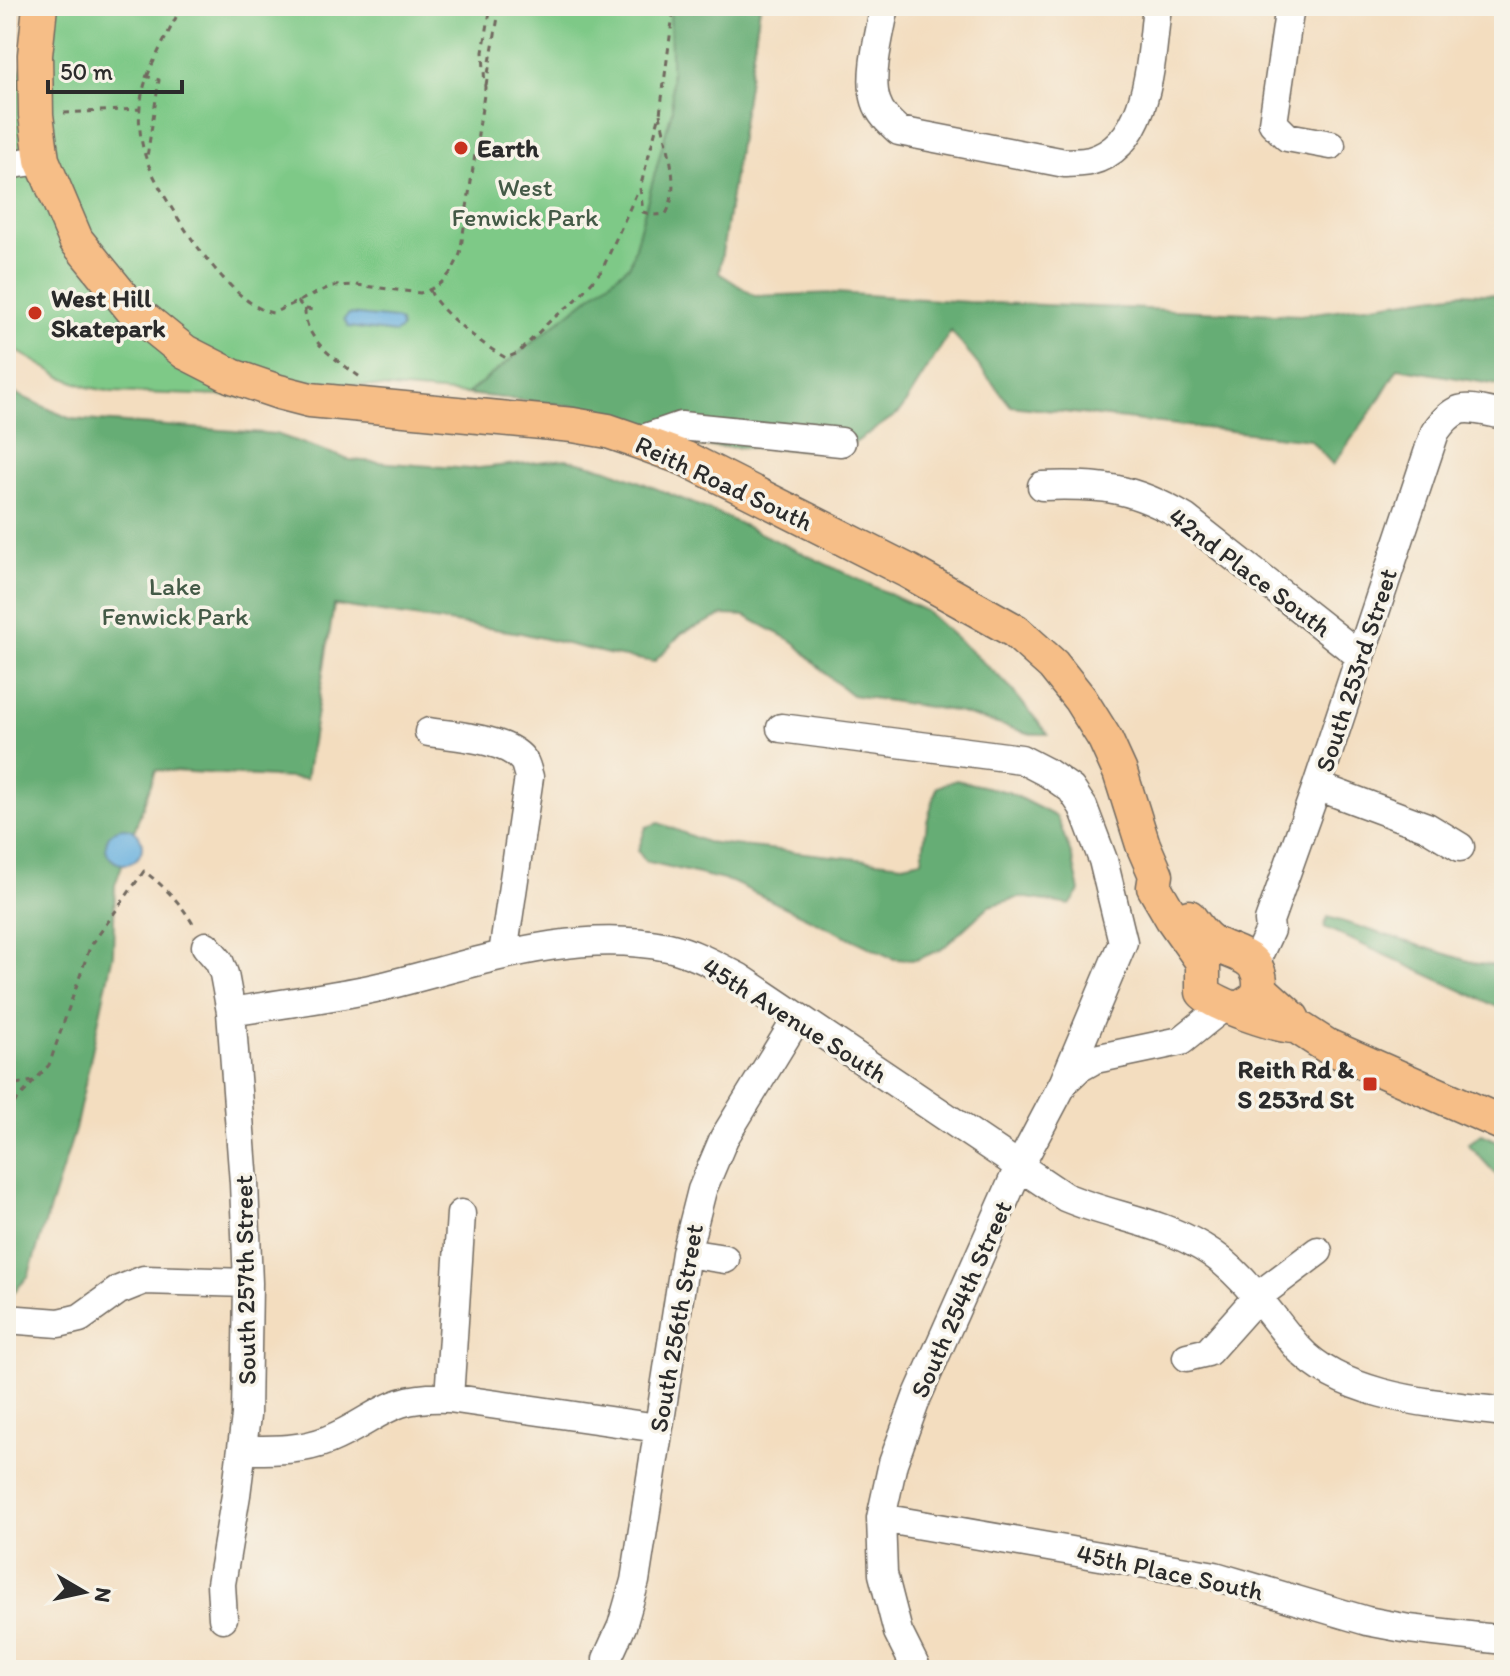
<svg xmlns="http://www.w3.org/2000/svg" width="1510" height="1676" font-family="Itim,sans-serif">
<rect width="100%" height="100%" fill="#f7f3e8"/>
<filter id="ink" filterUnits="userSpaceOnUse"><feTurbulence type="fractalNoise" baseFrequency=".0125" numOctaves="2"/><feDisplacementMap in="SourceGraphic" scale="16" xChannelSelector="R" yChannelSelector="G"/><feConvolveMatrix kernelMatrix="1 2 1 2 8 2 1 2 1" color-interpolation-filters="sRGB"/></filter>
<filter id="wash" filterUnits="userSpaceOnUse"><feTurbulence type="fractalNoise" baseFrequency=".006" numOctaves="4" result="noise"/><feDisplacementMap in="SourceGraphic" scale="32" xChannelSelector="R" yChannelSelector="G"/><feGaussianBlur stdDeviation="1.8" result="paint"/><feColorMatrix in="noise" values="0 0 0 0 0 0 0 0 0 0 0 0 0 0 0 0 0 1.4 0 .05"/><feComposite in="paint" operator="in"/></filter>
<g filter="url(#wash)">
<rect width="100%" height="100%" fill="#f3ddbf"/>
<path fill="#7ec987" stroke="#547a59" stroke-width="2" d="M 53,6 L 760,6 L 692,446 L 605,410 L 574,403 L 294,380 L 252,397 L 113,392 L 87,387 L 62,377 L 17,351 L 6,339 L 6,100 Z"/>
<path fill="#66ad74" stroke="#486c50" stroke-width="2" d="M 670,6 L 760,6 L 719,273 L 755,296 L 836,293 L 968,302 L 1300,315 L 1460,293 L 1504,295 L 1504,386 L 1398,368 L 1377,403 L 1333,465 L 1310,440 L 1011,406 L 951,331 L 900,412 L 843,451 L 692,446 L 600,409 L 467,394 L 630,265 L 672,110 Z
M 6,386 L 14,393 L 71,419 L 276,434 L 350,460 L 470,469 L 566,459 L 608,469 L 719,514 L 926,611 L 1007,684 L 1048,734 L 1031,734 L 954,711 L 852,695 L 828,676 L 794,642 L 745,616 L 723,615 L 682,633 L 654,662 L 608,654 L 521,633 L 334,605 L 306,779 L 156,770 L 115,885 L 113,954 L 75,1130 L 28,1277 L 12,1294 L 6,1294 Z
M 956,780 L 1008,792 L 1057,817 L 1072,857 L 1080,891 L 1070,905 L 1021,897 L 989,906 L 942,949 L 916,960 L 894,959 L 732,882 L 645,861 L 638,851 L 646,827 L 659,823 L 706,842 L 903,864 L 922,860 L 927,822 L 937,787 Z
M 1328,917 L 1478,964 L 1504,966 L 1504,1010 L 1324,927 Z
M 1482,1134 L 1504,1144 L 1504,1183 L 1468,1144 Z"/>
<path fill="#68b0df" stroke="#4a6e85" stroke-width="2" d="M 349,314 L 395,319 L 400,322 L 401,329 L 395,333 L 348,327 L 344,319 Z
M106 846a18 18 0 1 1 36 0a18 18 0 1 1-36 0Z"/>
</g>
<g filter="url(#ink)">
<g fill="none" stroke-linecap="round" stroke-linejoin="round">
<defs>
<path id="minor" d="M 885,6 C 880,33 868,76 876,101 C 880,114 889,122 899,131 L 1065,163 C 1073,162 1082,163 1090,161 C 1151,145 1151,55 1157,6
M 1290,6 L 1273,123 L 1287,137 L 1331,145
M 6,165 L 42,160
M 637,441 L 681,426 L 841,442
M 1042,486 C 1101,484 1133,487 1185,518 L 1360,656
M 781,728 L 1021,759 L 1048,773 L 1071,789 L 1083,807 L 1103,860 L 1123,942 L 1064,1082 L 1019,1167 L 917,1397 L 893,1463 L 881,1518 L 883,1574 L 898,1632 L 917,1670
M 429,732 C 453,736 505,738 522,759 C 526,763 527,771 529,777 L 503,954
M 1317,786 L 1427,827 L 1460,847
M 206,946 L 219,961 L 224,974 L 231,1012 L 244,1183 L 248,1283 L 246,1416 L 236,1495 L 221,1584 L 223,1618
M 1257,972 L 1258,956 L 1270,930 L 1269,921 L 1317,786 L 1435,432 C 1458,399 1469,409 1504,415
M 231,1012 C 279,1004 328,998 375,988 C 470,966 569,926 668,947 C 694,953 717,966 740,978 L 1065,1197 C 1112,1217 1156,1220 1202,1247 C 1243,1271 1268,1313 1298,1348 C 1344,1399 1441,1404 1504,1412
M 1065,1081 L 1079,1068 L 1095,1059 L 1181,1041 L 1222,1008 L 1231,1006
M 686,1253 L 725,1259
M 6,1319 L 59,1323 L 80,1318 L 119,1290 L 144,1280 L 248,1283
M 1187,1357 L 1208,1352 L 1258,1296 L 1318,1251
M 449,1398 L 461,1214
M 242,1450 C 271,1450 301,1451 328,1440 C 379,1419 386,1395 449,1398 L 658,1428
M 881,1518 L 1215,1576 L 1367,1621 L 1409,1629 L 1504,1640
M 607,1659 L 622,1626 L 635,1581 L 686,1253 L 702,1190 L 724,1138 L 798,1017"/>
<path id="major" d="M 40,6 L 35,55 L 36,115 L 42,160 L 76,240 L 132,309 L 185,352 L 232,376 L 279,392 L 310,400 L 573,425 L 608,431 L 637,441 L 686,459 L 908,571 L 1015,631 L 1053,665 L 1080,699 L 1105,739 L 1120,772 L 1143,845 L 1156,875 L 1154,887 L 1172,918 L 1203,962 L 1203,992 C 1213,1004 1279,1027 1296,1026
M 1189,917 C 1196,927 1201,935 1211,942 C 1231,955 1261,953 1260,986 C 1259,996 1253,1001 1245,1005
M 1260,989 L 1292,1018 L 1296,1026 L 1327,1046 L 1504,1124"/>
</defs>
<use href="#minor" stroke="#71695f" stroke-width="31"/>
<use href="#major" stroke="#71695f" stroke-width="37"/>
<path stroke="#71695f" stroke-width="3" stroke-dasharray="6 6" stroke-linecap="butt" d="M 170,6 L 179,12
M 181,6 C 167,40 144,69 140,107 C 138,124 141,145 147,161 C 163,201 229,306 273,313 L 332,286 L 357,285 L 420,293 C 442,287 452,274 460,254 L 485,88 L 483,52 L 491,6
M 145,76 L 159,80 L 147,157
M 486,85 L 500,6
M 64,113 L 140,109
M 660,114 C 666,145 682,185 666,214 L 653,215 L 643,212 L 640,188 L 660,114 L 674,6
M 430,290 C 436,310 487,348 506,358 L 518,353 L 551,320 L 576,300 L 602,270 L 638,190
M 297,301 L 305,309 L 314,310
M 305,309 C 304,341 337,360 360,377
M 6,1077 L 16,1084 L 34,1081
M 6,1112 L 49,1065 L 90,947 L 144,871 C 165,887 181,903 194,926"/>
<use href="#minor" stroke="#fff" stroke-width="28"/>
<use href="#major" stroke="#f6be87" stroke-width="34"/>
</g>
</g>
<g fill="#c8321e" stroke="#f7f3e8" stroke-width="3">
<circle cx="461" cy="148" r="8"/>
<circle cx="35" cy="313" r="8"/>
<rect x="1362" y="1076" width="16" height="16" rx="4"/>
</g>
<g text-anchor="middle" stroke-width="7" stroke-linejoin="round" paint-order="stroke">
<g font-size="26" font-weight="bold" fill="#2b2b2b" stroke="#f7f3e8" text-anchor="start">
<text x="477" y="157">Earth</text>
<text x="51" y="307">West Hill<tspan x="51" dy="30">Skatepark</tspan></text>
<text x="1354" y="1078" text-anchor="end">Reith Rd &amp;<tspan x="1354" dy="30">S 253rd St</tspan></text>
</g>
<g font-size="26" fill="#445a47" stroke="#f7f3e8">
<text x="525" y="196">West<tspan x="525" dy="30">Fenwick Park</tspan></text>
<text x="175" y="595">Lake<tspan x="175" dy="30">Fenwick Park</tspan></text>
</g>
<g font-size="26" fill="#2b2b2b" stroke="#f7f3e8">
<text transform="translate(724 483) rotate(25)" y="9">Reith Road South</text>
<text transform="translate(1250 572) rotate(37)" y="9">42nd Place South</text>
<text transform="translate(1356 670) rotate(-72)" y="9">South 253rd Street</text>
<text transform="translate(795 1020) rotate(32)" y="9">45th Avenue South</text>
<text transform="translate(245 1280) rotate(-91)" y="9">South 257th Street</text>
<text transform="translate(961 1299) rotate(-66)" y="9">South 254th Street</text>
<text transform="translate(676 1328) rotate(-80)" y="9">South 256th Street</text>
<text transform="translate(1170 1572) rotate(12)" y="9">45th Place South</text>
</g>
</g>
<rect width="1510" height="1676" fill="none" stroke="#f7f3e8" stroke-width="32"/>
<g transform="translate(84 1592) rotate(99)" stroke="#f7f3e8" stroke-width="6" paint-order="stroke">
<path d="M0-6L14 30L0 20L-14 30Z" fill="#2b2b2b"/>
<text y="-12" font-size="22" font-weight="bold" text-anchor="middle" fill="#2b2b2b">N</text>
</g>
<path d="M48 80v12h134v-12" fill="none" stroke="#2b2b2b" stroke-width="4"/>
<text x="60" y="80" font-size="24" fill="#2b2b2b" stroke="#f7f3e8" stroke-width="6" paint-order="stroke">50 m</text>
</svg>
